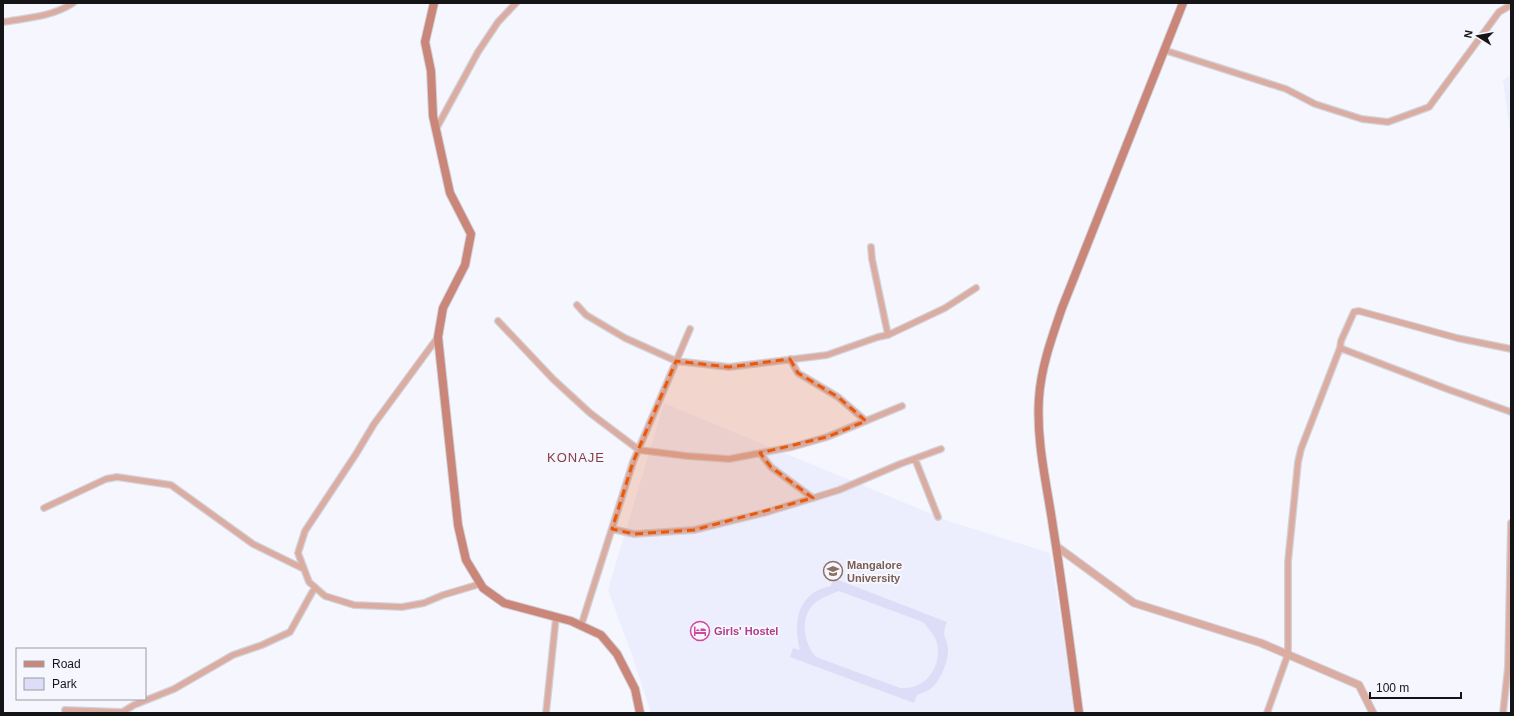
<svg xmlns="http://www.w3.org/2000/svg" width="1514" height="716" font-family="Arial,sans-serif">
<rect width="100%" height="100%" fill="#f6f6fe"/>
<path fill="#ecedfd" d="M 1511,75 L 1511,139 L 1503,80 Z
M 664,403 L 951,522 L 1050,553 L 1073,700 L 1073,713 L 651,713 L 631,652 L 608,590 Z"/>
<path fill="#ddddf8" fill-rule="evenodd" d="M 833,578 L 947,622 C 941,638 946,634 948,648 C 949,660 940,683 929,690 C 926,692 921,693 917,695 L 914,703 L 790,657 L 793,648 L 800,650 C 795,629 794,605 816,591 C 820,589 826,587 831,586 ZM 839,591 L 923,622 C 928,628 935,635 937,643 C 941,660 933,679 916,686 C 911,688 905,688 900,688 L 816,657 C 803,642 799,616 816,602 C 823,597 831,594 839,591 Z"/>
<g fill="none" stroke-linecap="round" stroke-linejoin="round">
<defs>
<path id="minor" d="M 3,22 C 27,18 52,17 73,3
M 1164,50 L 1286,89 L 1315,104 L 1362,119 L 1388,122 L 1429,107 L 1499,12 L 1511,5
M 436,129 L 478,52 L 498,22 L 516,3
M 871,247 L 872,259 L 888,335
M 577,305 L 586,315 L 625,338 L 676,361 L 729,367 L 827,355 L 878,337 L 888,335 L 945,308 L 976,288
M 498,321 L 553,379 L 590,413 L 639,450 L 687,456 L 729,459 L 792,447 L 827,437 L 902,406
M 438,337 L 374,424 L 356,454 L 305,531 L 298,553 L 309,582 L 325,596 L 354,605 L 402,607 L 424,603 L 443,595 L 480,584
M 1340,348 L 1447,389 L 1511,412
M 790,359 L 798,373 L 838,397 L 866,421
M 760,453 L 771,467 L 813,498
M 915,459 L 938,517
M 44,508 L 106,479 L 117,477 L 171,485 L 253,544 L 304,569
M 612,529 L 634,534 L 694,530 L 764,513 L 839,490 L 900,464 L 941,449
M 581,626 L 633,462 L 690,329
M 65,710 L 121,712
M 121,713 L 134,705 L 174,689 L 233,655 L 262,645 L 290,632 L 315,587
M 546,713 L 556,617
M 1267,713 L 1288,654 L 1288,562 L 1298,462 L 1301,449 L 1340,348 L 1341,341 L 1354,312 L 1359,311 L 1457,338 L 1511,349
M 1503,713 L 1508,667 L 1511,523"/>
<path id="tertiary" d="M 1056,546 L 1134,603 L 1261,643 L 1359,685 L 1373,713"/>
<path id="secondary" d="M 434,3 L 425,42 L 431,71 L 433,116 L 450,193 L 471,234 L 465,265 L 443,308 L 438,337 L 458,525 L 466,560 L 483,588 L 504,603 L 571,621 L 601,635 L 617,654 L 635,689 L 640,713
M 1079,713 C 1071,651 1063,589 1053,527 C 1047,485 1036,442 1039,398 C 1041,367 1052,337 1062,308 L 1183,3"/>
</defs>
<use href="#minor" stroke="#d2d2d9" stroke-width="8"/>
<use href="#tertiary" stroke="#d2d2d9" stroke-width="9"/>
<use href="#secondary" stroke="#d2d2d9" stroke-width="10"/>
<use href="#minor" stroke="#dbaca2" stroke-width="5.5"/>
<use href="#tertiary" stroke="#dbaca2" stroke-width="7"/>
<use href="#secondary" stroke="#ca8678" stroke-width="8"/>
</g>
<path fill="#e8590c" fill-opacity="0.2" stroke="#e8590c" stroke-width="3" stroke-dasharray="8 5" stroke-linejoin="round" d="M 790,359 L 798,373 L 838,397 L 866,421 L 827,437 L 760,453 L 771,467 L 813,498 L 694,530 L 634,534 L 612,529 L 633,462 L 676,361 L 729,367 Z"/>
<defs>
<symbol id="university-ring" viewBox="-11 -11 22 22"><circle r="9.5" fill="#f6f6fe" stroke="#8d6e63" stroke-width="1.5"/><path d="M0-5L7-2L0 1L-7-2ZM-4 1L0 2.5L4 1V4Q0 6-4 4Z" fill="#8d6e63"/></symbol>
<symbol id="hotel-ring" viewBox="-11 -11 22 22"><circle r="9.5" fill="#f6f6fe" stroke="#d1479c" stroke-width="1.5"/><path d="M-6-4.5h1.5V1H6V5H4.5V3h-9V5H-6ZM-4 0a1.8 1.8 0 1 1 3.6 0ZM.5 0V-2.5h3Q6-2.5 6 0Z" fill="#d1479c"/></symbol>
</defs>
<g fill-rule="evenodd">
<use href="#university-ring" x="822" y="560" width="22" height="22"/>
<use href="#hotel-ring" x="689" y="620" width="22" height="22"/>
</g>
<g text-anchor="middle" stroke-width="4" stroke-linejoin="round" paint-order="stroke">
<g font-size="11" font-weight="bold" fill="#785e54" stroke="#f6f6fe" text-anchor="start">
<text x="847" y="569">Mangalore<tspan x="847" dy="13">University</tspan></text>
</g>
<g font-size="11" font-weight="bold" fill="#b23c85" stroke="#f6f6fe" text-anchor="start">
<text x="714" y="635">Girls' Hostel</text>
</g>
<g font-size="13" letter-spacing="1" fill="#863d42" stroke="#f6f6fe">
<text x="576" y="462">KONAJE</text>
</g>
</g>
<rect width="1514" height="716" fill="none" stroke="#151518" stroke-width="8"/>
<rect x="16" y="648" width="130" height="52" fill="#f6f6fe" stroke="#9c9ca2"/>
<rect x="24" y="661" width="20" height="6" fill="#ca8678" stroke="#9c9ca2"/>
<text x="52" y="668" font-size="12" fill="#151518">Road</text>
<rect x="24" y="678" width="20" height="12" fill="#ddddf8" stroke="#9c9ca2"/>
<text x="52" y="688" font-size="12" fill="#151518">Park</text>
<g transform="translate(1478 36) rotate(281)" stroke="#f6f6fe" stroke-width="3" paint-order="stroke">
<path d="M0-3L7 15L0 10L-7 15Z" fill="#151518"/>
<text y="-6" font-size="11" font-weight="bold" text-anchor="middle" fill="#151518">N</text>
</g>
<path d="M1370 692v6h91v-6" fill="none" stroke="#151518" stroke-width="2"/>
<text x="1376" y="692" font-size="12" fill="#151518" stroke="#f6f6fe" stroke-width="3" paint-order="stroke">100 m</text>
</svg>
